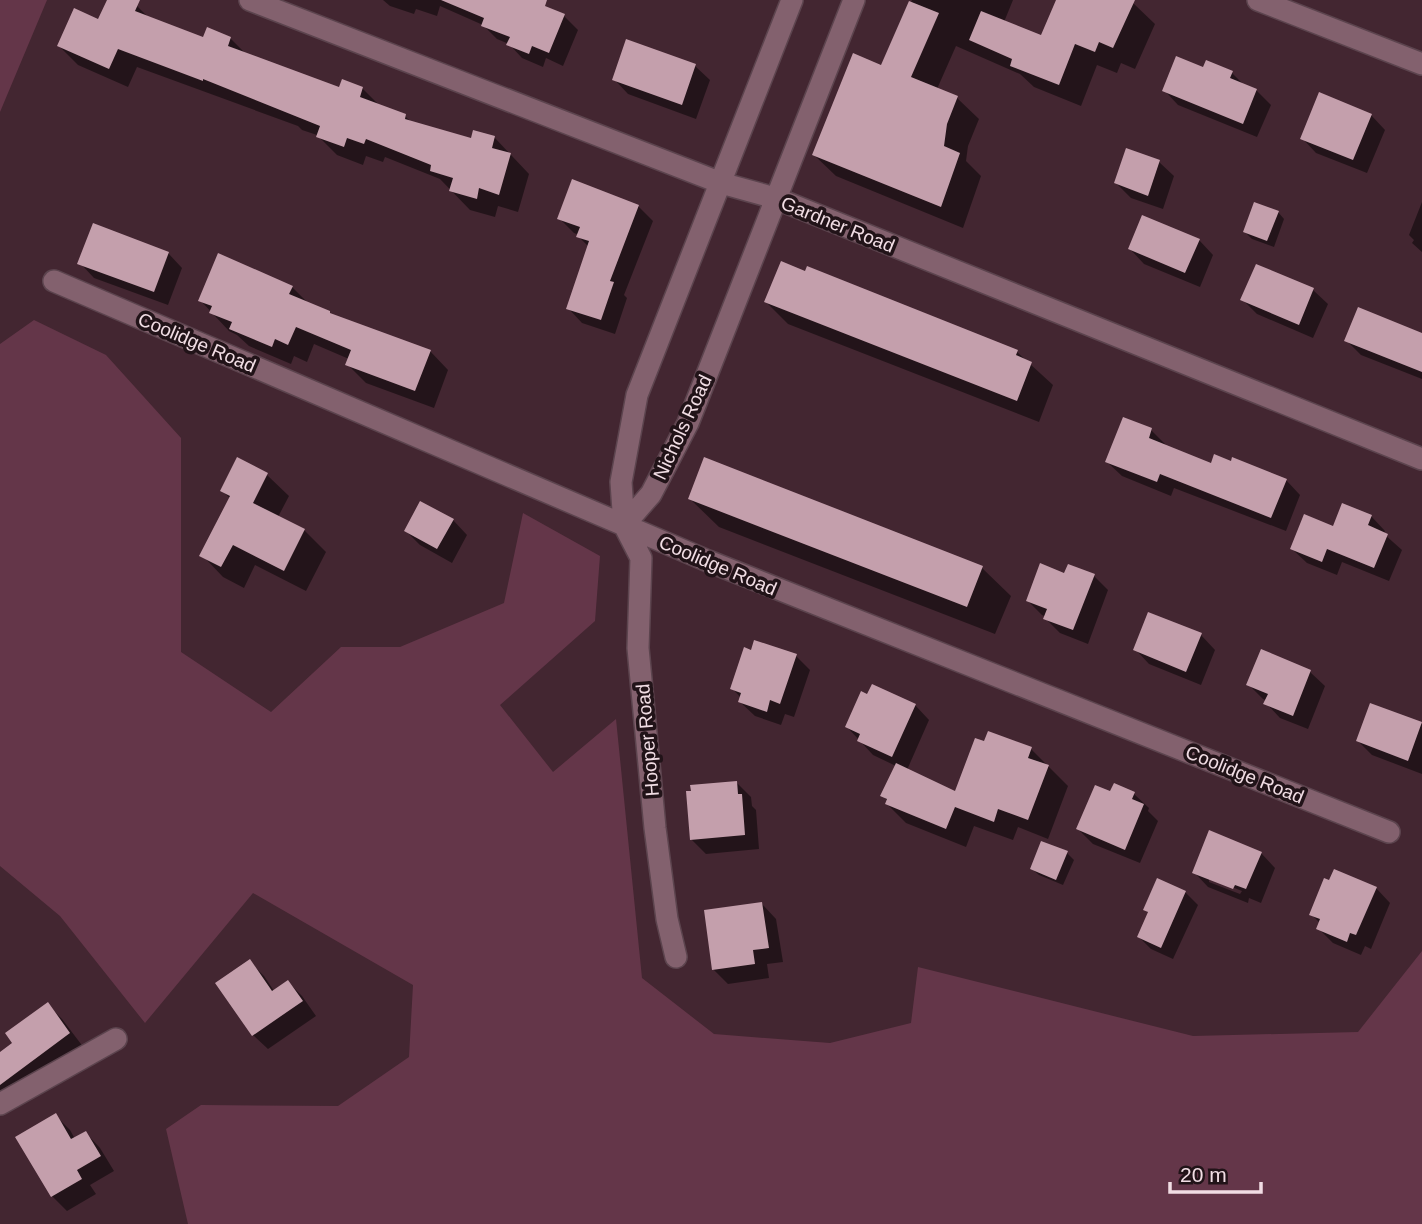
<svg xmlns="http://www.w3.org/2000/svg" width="1422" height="1224" font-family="Arial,sans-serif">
<rect width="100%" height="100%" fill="#432631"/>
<path fill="#643649" d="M 0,0 L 47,0 L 0,112 Z
M 34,320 L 106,355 L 181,438 L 181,652 L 271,712 L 341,647 L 400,647 L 504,603 L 523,513 L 600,556 L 595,621 L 500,705 L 553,772 L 616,719 L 642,978 L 714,1034 L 830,1043 L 911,1023 L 918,967 L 1193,1036 L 1358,1032 L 1422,951 L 1422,1224 L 188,1224 L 166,1129 L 201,1105 L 338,1106 L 409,1057 L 413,985 L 253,893 L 145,1023 L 60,916 L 0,866 L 0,344 Z"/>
<path fill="#0007" fill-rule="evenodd" d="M 108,0 L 125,0 L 137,6 L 150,19 L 204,40 L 230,38 L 247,55 L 340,89 L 362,88 L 380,106 L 405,116 L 412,123 L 472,140 L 495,138 L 529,174 L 518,212 L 498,206 L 495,217 L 470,210 L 440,179 L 385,157 L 383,162 L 366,156 L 363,165 L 337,155 L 317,135 L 302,130 L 298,126 L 137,67 L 128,87 L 78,65 L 59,46 L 99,22 Z
M 383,0 L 525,0 L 564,16 L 578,30 L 563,66 L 546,58 L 543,67 L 522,58 L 509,44 L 497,39 L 483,25 L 440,6 L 437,16 L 416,9 L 414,14 L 390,6 Z
M 912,0 L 1013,0 L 1004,22 L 1041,38 L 1058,0 L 1127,0 L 1133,3 L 1155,24 L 1135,69 L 1121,63 L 1117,73 L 1097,65 L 1081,106 L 1034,87 L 1020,74 L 956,46 L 937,89 L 957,98 L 979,119 L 968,146 L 966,161 L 981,176 L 963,228 L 836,176 L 814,155 L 882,67 Z
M 695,66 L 710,80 L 696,119 L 628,94 L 614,79 Z
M 1204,69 L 1232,73 L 1245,86 L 1256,90 L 1271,105 L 1257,137 L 1178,105 L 1164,90 Z
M 1371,115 L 1385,130 L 1367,173 L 1316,153 L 1302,138 Z
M 1159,162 L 1174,176 L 1163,209 L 1131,198 L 1116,183 Z
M 1422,202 L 1422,252 L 1412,243 L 1414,240 L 1409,235 Z
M 638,206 L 653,221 L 624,295 L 627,298 L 615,334 L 582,323 L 568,308 L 589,247 L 578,236 L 579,235 L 574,233 L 559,218 Z
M 1278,212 L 1284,219 L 1274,247 L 1252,239 L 1245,232 Z
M 1199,240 L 1213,255 L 1200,287 L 1144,264 L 1130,249 Z
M 168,253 L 182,268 L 168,305 L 94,278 L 80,263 Z
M 1257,266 L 1313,290 L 1328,304 L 1313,338 L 1257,314 L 1243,300 Z
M 806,273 L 1017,352 L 1053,385 L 1039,422 L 788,324 L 766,302 Z
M 292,287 L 309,304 L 332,315 L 430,351 L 448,370 L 434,408 L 366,383 L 347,364 L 349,359 L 314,344 L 307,362 L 294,356 L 291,364 L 249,346 L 237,335 L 229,331 L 200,300 Z
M 1422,335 L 1422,379 L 1361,355 L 1346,340 Z
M 1124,419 L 1151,430 L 1166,445 L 1165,447 L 1212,465 L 1286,480 L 1300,495 L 1286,531 L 1174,488 L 1171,496 L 1122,476 L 1107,462 Z
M 267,475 L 289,496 L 278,517 L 304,530 L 326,552 L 306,591 L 255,565 L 244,588 L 223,577 L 202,555 L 231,499 L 222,491 Z
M 690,499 L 982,568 L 1011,596 L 995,634 L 719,527 Z
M 1371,516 L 1385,531 L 1384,534 L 1402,550 L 1389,581 L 1342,562 L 1337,575 L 1307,563 L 1292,549 L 1334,528 Z
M 453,520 L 467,535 L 452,563 L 420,545 L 406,531 Z
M 1065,575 L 1094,576 L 1108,590 L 1088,644 L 1060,633 L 1045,618 L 1046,617 L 1042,615 L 1028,601 Z
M 1201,635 L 1215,650 L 1201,685 L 1149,664 L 1135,649 Z
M 1262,652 L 1310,672 L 1325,686 L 1308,729 L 1280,718 L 1266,703 L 1267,701 L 1263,699 L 1249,685 Z
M 796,656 L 810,670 L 794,717 L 785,714 L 781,725 L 755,716 L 740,702 L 741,698 L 732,688 Z
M 915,705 L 929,720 L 907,770 L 956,793 L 1031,749 L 1068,786 L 1048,839 L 1018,827 L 1013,840 L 974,826 L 966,847 L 906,823 L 887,804 L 888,801 L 882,795 L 896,766 L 873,755 L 847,727 Z
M 1371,705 L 1422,724 L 1422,774 L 1372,755 L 1358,741 Z
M 736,782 L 751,797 L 752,806 L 756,810 L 759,849 L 706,854 L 691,839 Z
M 1111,794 L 1134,794 L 1149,808 L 1148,811 L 1158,821 L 1140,863 L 1093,844 L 1078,829 Z
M 1067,853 L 1074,860 L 1063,885 L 1039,875 L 1032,869 Z
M 1261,853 L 1275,868 L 1261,903 L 1249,898 L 1248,903 L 1208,887 L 1194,872 ZM 1209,878 L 1242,891 L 1240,894 L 1209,882 Z
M 1376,888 L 1390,903 L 1371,949 L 1365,946 L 1361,955 L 1333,943 L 1318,928 L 1320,923 L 1311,914 Z
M 1185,892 L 1198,905 L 1173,959 L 1151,949 L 1139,937 L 1149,914 L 1145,909 Z
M 762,904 L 776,919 L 783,962 L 767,964 L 769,978 L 728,984 L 713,969 Z
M 249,961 L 264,976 L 274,991 L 288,982 L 302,996 L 316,1016 L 268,1049 L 253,1035 Z
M 47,1004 L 62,1019 L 84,1048 L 0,1110 L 0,1054 L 14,1043 Z
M 55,1115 L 70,1130 L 75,1139 L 86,1133 L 100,1148 L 114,1171 L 90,1185 L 96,1194 L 67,1211 L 52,1196 L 18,1138 Z"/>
<path fill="#c49fac" d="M 107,0 L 140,0 L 135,11 L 203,37 L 207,27 L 231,37 L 228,46 L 339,87 L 342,79 L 363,87 L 360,97 L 406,114 L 405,119 L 471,138 L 473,130 L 495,136 L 492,148 L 511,153 L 499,195 L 479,188 L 477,199 L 449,191 L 453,178 L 430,171 L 431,165 L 366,139 L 364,144 L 347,138 L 344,147 L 316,137 L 320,126 L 203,79 L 203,81 L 118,49 L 109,69 L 57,46 L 74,8 L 98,19 Z
M 441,0 L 547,0 L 545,6 L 565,14 L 549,53 L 532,46 L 529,54 L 506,45 L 510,37 L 481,26 L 484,18 Z
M 1056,0 L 1135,0 L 1113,48 L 1099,42 L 1095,52 L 1075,44 L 1059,85 L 1010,66 L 1012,59 L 969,40 L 981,11 L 1041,35 Z
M 909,1 L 939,13 L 911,77 L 958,96 L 947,124 L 944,146 L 960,153 L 941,207 L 812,155 L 853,53 L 881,65 Z
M 626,39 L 696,64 L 682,105 L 612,80 Z
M 1176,56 L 1203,67 L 1206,60 L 1233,71 L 1230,78 L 1257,89 L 1243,124 L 1162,91 Z
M 1319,92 L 1372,114 L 1353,160 L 1300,139 Z
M 1126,148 L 1160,160 L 1148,196 L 1114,183 Z
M 572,179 L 639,205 L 610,281 L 614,282 L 601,320 L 566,309 L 589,241 L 576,237 L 580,227 L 557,219 Z
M 1254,202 L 1279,211 L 1267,241 L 1243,232 Z
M 1142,215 L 1200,239 L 1185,273 L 1128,249 Z
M 93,223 L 169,252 L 154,292 L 77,264 Z
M 218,253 L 293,286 L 289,294 L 330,311 L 330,313 L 431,350 L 415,391 L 345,365 L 351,350 L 296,327 L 288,345 L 275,339 L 272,347 L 229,329 L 232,322 L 209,313 L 212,306 L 198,301 Z
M 781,261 L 805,271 L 807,266 L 1018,350 L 1016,355 L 1032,362 L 1017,401 L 764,302 Z
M 1256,264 L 1314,288 L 1299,325 L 1240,300 Z
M 1358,307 L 1422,333 L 1422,372 L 1344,341 Z
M 1123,417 L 1152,428 L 1149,438 L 1211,463 L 1214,454 L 1231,461 L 1232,457 L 1287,479 L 1271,518 L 1160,474 L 1157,482 L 1105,462 Z
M 237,457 L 268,473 L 253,503 L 305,529 L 284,571 L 233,545 L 221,567 L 199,556 L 230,496 L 220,491 Z
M 704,457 L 983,566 L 967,607 L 688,499 Z
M 420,501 L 454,519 L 437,549 L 404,531 Z
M 1342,503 L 1372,515 L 1368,525 L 1388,534 L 1374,568 L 1327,549 L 1322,562 L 1290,549 L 1304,514 L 1333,526 Z
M 1040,563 L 1064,573 L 1068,564 L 1095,574 L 1073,630 L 1043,619 L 1047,609 L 1026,601 Z
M 1148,612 L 1202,633 L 1186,672 L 1133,650 Z
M 754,640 L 797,654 L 780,704 L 770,700 L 767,712 L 738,702 L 741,693 L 730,689 L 744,647 L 751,650 Z
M 1261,649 L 1311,670 L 1293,716 L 1263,704 L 1268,694 L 1246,685 Z
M 872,684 L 916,704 L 892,757 L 857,741 L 860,734 L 845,727 L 861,691 L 867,694 Z
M 1370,703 L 1422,722 L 1408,761 L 1356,741 Z
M 988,731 L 1032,747 L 1028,758 L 1049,765 L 1028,820 L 998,809 L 994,822 L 955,807 L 946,829 L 885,804 L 887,799 L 880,796 L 896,763 L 955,791 L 975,738 L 984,741 Z
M 737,781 L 738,794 L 742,794 L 745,835 L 690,840 L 686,791 L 691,791 L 690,785 Z
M 1114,783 L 1135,792 L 1132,799 L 1144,804 L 1125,850 L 1076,829 L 1095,785 L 1110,791 Z
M 1209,830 L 1262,852 L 1246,889 L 1235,885 L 1233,889 L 1192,873 Z
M 1041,841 L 1068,851 L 1056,880 L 1030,869 Z
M 1334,869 L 1377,887 L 1356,935 L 1350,933 L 1347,942 L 1316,929 L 1320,919 L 1309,915 L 1324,878 L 1329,880 Z
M 1157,878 L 1186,891 L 1161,948 L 1137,937 L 1148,912 L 1143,910 Z
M 762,902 L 769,948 L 753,950 L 755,964 L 712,970 L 704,910 Z
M 250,959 L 272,991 L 288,980 L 303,1001 L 252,1036 L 215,983 Z
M 48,1002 L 70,1033 L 0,1085 L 0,1052 L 12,1043 L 5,1033 Z
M 56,1113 L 71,1139 L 86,1131 L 101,1156 L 77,1170 L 82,1179 L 51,1197 L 15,1137 Z"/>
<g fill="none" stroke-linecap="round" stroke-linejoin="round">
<defs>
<path id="street" d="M 250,0 L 721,183 L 775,198 L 1422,459
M 1258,0 L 1422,64
M 54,281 L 708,561 L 1389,832
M 624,525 L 651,494 L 688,423 L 854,0
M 676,957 L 667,919 L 655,828 L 638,648 L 641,558 L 624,525 L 621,482 L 637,395 L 792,0
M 0,1104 L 116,1039"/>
</defs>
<use href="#street" stroke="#5c444e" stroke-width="24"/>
<use href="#street" stroke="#83616e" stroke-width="21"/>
</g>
<g text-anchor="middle" stroke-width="7" stroke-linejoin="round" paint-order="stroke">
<g font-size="19" fill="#f1dde4" stroke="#211318">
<text transform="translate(838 224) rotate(22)" y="7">Gardner Road</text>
<text transform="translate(197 342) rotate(23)" y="7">Coolidge Road</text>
<text transform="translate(682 427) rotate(-65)" y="7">Nichols Road</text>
<text transform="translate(718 565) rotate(23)" y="7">Coolidge Road</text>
<text transform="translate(647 740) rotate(-95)" y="7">Hooper Road</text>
<text transform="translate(1245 774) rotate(22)" y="7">Coolidge Road</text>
</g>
</g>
<path d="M1170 1182v10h91v-10" fill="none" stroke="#f1dde4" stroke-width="3.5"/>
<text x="1180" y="1182" font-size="21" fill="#f1dde4" stroke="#211318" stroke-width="5" paint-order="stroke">20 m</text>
</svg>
